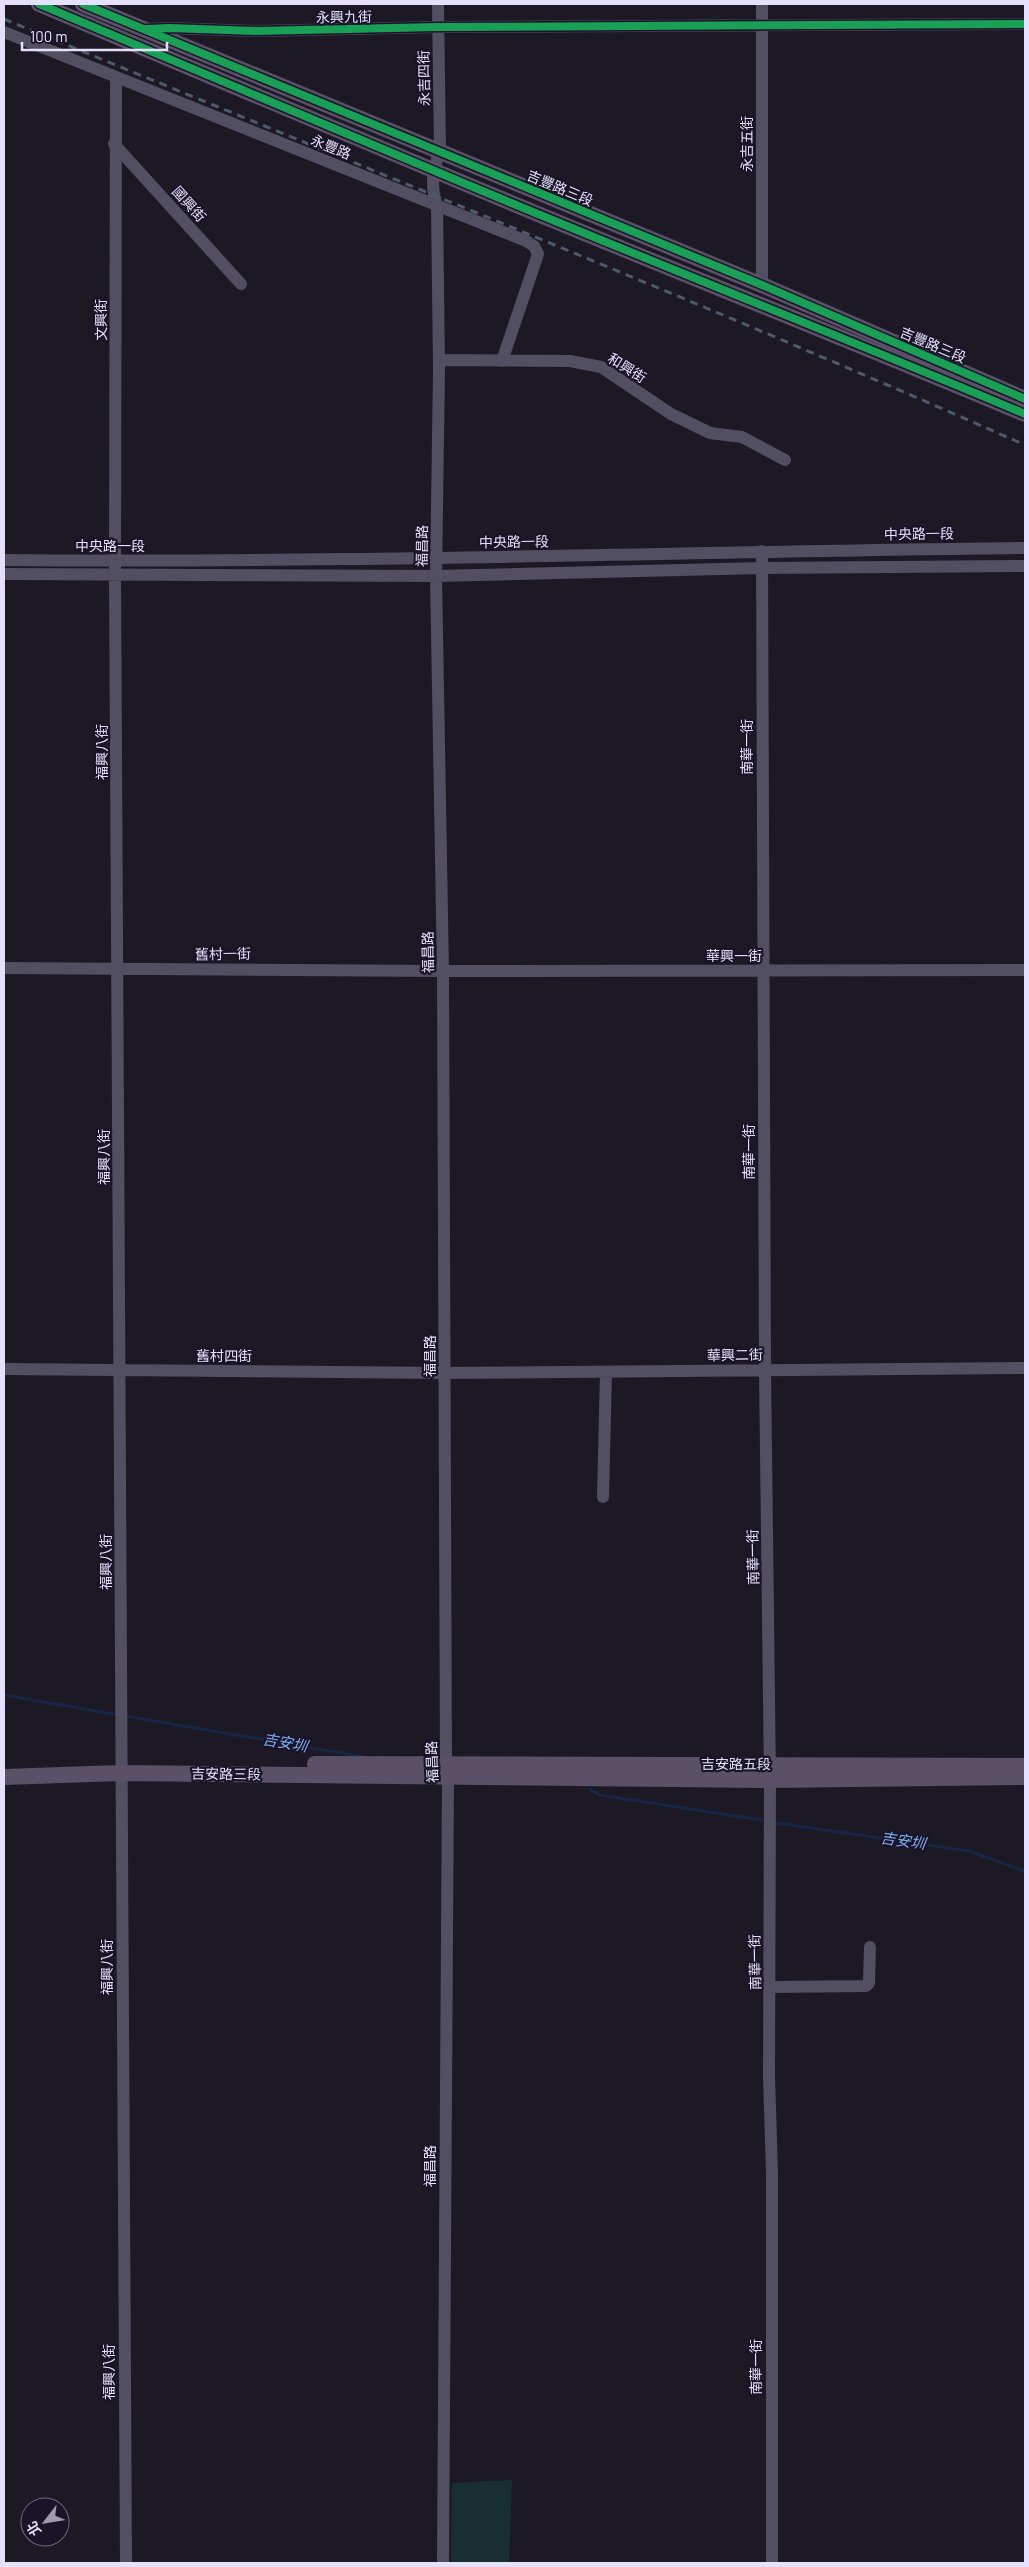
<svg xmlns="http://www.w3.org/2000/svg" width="1029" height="2567" font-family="Barlow,'Noto Sans TC',sans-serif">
<rect width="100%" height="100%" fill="#1c1924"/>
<path fill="#192e30" d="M 512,2480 L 509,2563 L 451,2563 L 452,2483 Z"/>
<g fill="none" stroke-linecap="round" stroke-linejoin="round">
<path stroke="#172547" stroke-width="3" d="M 4,1695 L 119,1715
M 125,1716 L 365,1757
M 591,1790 L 600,1795 L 761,1820
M 777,1823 L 969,1851 L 1025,1871"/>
<path stroke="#524f63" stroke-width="12" d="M 438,4 L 440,151 C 433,169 430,186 437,205 L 439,369 L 436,576 L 443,971 L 446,1765 L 448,1777 L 443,2563
M 762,4 L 762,285
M 147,29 L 169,28 L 256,31 L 438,27 L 1025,24
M 4,32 L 526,241 L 534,246 L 538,254 L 502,361
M 116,78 L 115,574 L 126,2563
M 114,144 L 241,284
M 439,360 L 570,361 L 601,367 L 671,414 L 710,433 L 742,437 L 785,460
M 762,551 L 765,1370 L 770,1780 L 769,2076 L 772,2174 L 772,2563
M 4,560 C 344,563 685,552 1025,548
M 4,574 L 436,576 L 762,568 L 1025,566
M 4,968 L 443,971 L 1025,970
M 4,1369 L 445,1373 L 1025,1368
M 603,1497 L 606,1372
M 770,1987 L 866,1986 L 869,1983 L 870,1947"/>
<path stroke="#5a5067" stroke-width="16" d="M 39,4 C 171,59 303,115 435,171 C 631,254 829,331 1025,414
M 83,4 L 762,285 L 1025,399
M 315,1764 L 1025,1766
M 4,1777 L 121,1773 L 770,1780 L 1025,1777"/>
<path stroke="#4c5a6b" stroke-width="3" stroke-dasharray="8 6" stroke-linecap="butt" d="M 4,19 C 345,160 688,296 1025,445"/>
<defs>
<path id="cycleway" d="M 39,4 C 171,59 303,115 435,171 C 631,254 829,331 1025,414
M 83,4 L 762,285 L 1025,399
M 147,29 L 169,28 L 256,31 L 438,27 L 1025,24"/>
</defs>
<use href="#cycleway" stroke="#1a1429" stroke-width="11"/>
<use href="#cycleway" stroke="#1a9f57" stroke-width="8"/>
</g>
<g text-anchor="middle" stroke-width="4.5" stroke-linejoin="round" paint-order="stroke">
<g font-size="14" fill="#e5e0fb" stroke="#1a1429">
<text transform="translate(344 17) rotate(-1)" y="5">永興九街</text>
<text transform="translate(424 78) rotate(-91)" y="5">永吉四街</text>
<text transform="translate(747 144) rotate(-90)" y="5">永吉五街</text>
<text transform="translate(331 147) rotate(22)" y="5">永豐路</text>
<text transform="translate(560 188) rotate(23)" y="5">吉豐路三段</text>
<text transform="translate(189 204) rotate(48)" y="5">國興街</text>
<text transform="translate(101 320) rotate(-90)" y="5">文興街</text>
<text transform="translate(933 345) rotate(23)" y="5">吉豐路三段</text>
<text transform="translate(627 368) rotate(32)" y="5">和興街</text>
<text transform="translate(919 534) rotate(-1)" y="5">中央路一段</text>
<text transform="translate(514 542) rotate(-1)" y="5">中央路一段</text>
<text x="110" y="551">中央路一段</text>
<text transform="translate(422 546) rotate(-89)" y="5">福昌路</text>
<text transform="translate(747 747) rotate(-90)" y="5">南華一街</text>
<text transform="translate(102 752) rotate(-90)" y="5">福興八街</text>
<text transform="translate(428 952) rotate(-91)" y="5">福昌路</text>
<text transform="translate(223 954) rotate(-1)" y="5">舊村一街</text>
<text x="734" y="961">華興一街</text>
<text transform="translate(749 1152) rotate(-90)" y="5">南華一街</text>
<text transform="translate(104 1157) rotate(-90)" y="5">福興八街</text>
<text transform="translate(735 1355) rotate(-1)" y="5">華興二街</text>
<text x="224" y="1361">舊村四街</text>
<text transform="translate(430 1356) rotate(-90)" y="5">福昌路</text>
<text transform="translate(753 1557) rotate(-91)" y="5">南華一街</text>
<text transform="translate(106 1562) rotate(-90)" y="5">福興八街</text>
<text transform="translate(432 1762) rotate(-92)" y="5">福昌路</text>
<text x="736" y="1769">吉安路五段</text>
<text transform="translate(226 1774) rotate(1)" y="5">吉安路三段</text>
<text transform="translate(755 1962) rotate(-91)" y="5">南華一街</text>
<text transform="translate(107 1967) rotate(-90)" y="5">福興八街</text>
<text transform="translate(430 2166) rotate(-90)" y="5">福昌路</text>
<text transform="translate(756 2367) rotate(-90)" y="5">南華一街</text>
<text transform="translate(109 2372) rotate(-90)" y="5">福興八街</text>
</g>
<g font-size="15" font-style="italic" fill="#7bafef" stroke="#1a1429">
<text transform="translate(285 1743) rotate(10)" y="5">吉安圳</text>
<text transform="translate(903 1841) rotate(8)" y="5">吉安圳</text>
</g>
</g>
<rect width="1029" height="2567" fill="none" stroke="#e5e0fb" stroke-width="10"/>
<g transform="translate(45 2522) rotate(239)"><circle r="24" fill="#1a1429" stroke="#6b667d"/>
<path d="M0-4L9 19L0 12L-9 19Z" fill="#9f9ab0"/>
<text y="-8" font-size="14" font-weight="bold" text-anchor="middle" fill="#e5e0fb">北</text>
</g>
<path d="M22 42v8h145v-8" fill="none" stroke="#e5e0fb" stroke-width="2.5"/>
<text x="30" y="42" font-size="15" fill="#e5e0fb" stroke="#1a1429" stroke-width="4" paint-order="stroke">100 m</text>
</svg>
